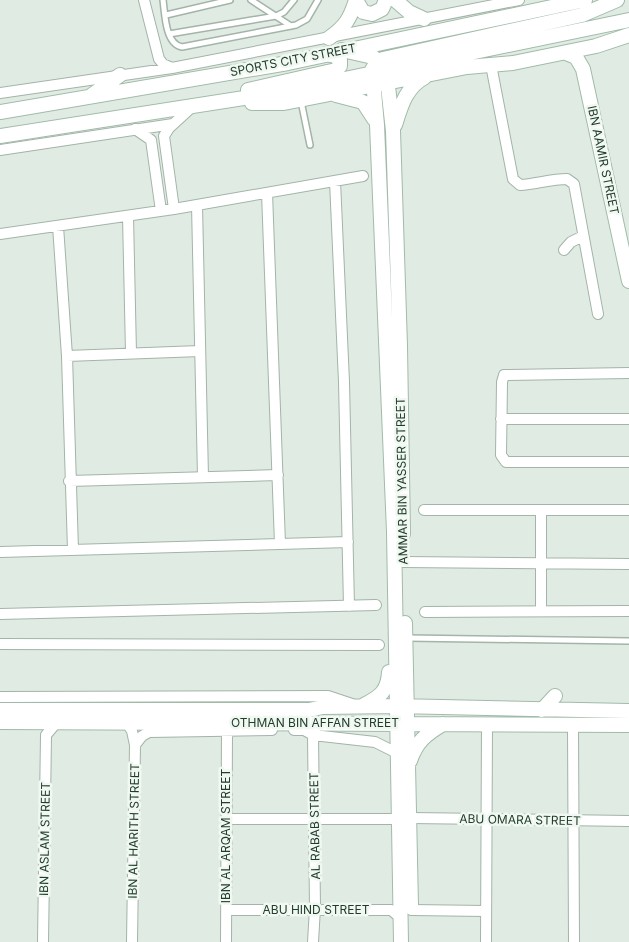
<svg xmlns="http://www.w3.org/2000/svg" width="629" height="942" font-family="Inter,sans-serif">
<rect width="100%" height="100%" fill="#e0ece3"/>
<g fill="none" stroke-linecap="round" stroke-linejoin="round">
<defs>
<path id="lane" d="M 163,0 C 165,14 165,44 182,47 L 296,25 L 307,19 L 318,0
M 251,0 L 291,26
M 166,15 L 230,0
M 169,34 L 276,16 L 284,12 L 294,0
M 301,101 L 310,145
M 407,638 L 629,641"/>
<path id="street" d="M 144,0 L 159,59 L 163,64 L 172,68
M 491,65 L 513,179 L 520,185 C 536,184 551,179 567,179 L 574,184 L 598,314
M 0,93 L 172,68 L 519,0
M 135,129 L 151,140 L 161,211
M 0,150 L 173,124
M 335,181 L 344,382 L 349,606
M 267,193 L 280,544
M 197,205 L 203,477
M 174,209 L 164,136 L 169,128 L 193,106
M 128,216 L 131,353
M 58,226 L 67,356 L 73,550
M 0,234 L 174,209 L 363,176
M 564,250 L 571,242 L 583,236
M 67,356 L 200,351
M 629,373 L 504,375 L 502,382 L 501,455 L 506,462 L 629,462
M 501,419 L 629,419
M 69,481 L 278,475
M 424,510 L 629,510
M 541,510 L 541,611
M 0,552 L 348,542
M 403,562 L 629,564
M 425,612 L 629,611
M 0,614 L 376,605
M 0,644 L 379,645
M 0,697 L 328,696 L 352,704
M 126,722 L 132,731 L 135,745 L 132,942
M 573,725 L 574,942
M 294,730 L 304,730 L 313,735 L 375,742 L 397,753
M 135,745 L 142,736 L 149,732 L 272,730
M 410,818 L 629,821
M 226,819 L 400,819
M 226,910 L 391,910 L 402,919
M 411,910 L 486,911
M 43,942 L 46,735 L 57,722
M 226,942 L 227,731
M 313,942 L 315,908 L 313,735 L 315,731
M 486,942 L 487,724"/>
<path id="secondary" d="M 356,0 L 363,12 L 372,14 L 382,9 L 386,0
M 395,0 L 409,12 L 424,19
M 329,38 C 345,27 350,19 356,0
M 342,50 L 373,57 L 383,66 L 387,77 L 393,131 L 400,346 L 403,534
M 566,53 L 576,57 L 583,69 L 629,281
M 248,90 L 336,70 L 340,66 L 340,60 L 335,56 L 326,54
M 92,95 L 120,75
M 336,95 L 363,102 L 374,119
M 252,103 L 284,103 L 467,67 L 513,63 L 596,46 L 629,35
M 0,112 L 288,63 L 585,0
M 395,125 C 401,106 406,87 425,77
M 0,136 L 282,92 L 629,20
M 405,623 L 411,906
M 364,705 C 380,697 388,691 389,672
M 0,710 L 309,710 L 323,707 L 396,706 L 629,711
M 542,710 L 555,696
M 0,722 L 629,725
M 410,761 C 416,742 426,734 443,724
M 401,942 L 394,532 L 377,125 L 372,70 L 376,63 L 383,59 L 582,15 L 617,0"/>
</defs>
<use href="#lane" stroke="#a3b4a8" stroke-width="8"/>
<use href="#street" stroke="#a3b4a8" stroke-width="12"/>
<use href="#secondary" stroke="#a1bba9" stroke-width="16"/>
<use href="#lane" stroke="#fff" stroke-width="5"/>
<use href="#street" stroke="#fff" stroke-width="10"/>
<use href="#secondary" stroke="#fff" stroke-width="14"/>
</g>
<g text-anchor="middle" stroke-width="5" stroke-linejoin="round" paint-order="stroke">
<g font-size="12" fill="#203d2b" stroke="#f1f8f2">
<text transform="translate(293 60) rotate(-11)" y="4">SPORTS CITY STREET</text>
<text transform="translate(603 160) rotate(78)" y="4">IBN AAMIR STREET</text>
<text transform="translate(402 481) rotate(-91)" y="4">AMMAR BIN YASSER STREET</text>
<text x="315" y="727">OTHMAN BIN AFFAN STREET</text>
<text transform="translate(520 820) rotate(1)" y="4">ABU OMARA STREET</text>
<text transform="translate(315 826) rotate(-91)" y="4">AL RABAB STREET</text>
<text transform="translate(134 831) rotate(-89)" y="4">IBN AL HARITH STREET</text>
<text transform="translate(226 836) rotate(-90)" y="4">IBN AL ARQAM STREET</text>
<text transform="translate(45 839) rotate(-89)" y="4">IBN ASLAM STREET</text>
<text x="316" y="914">ABU HIND STREET</text>
</g>
</g>
</svg>
